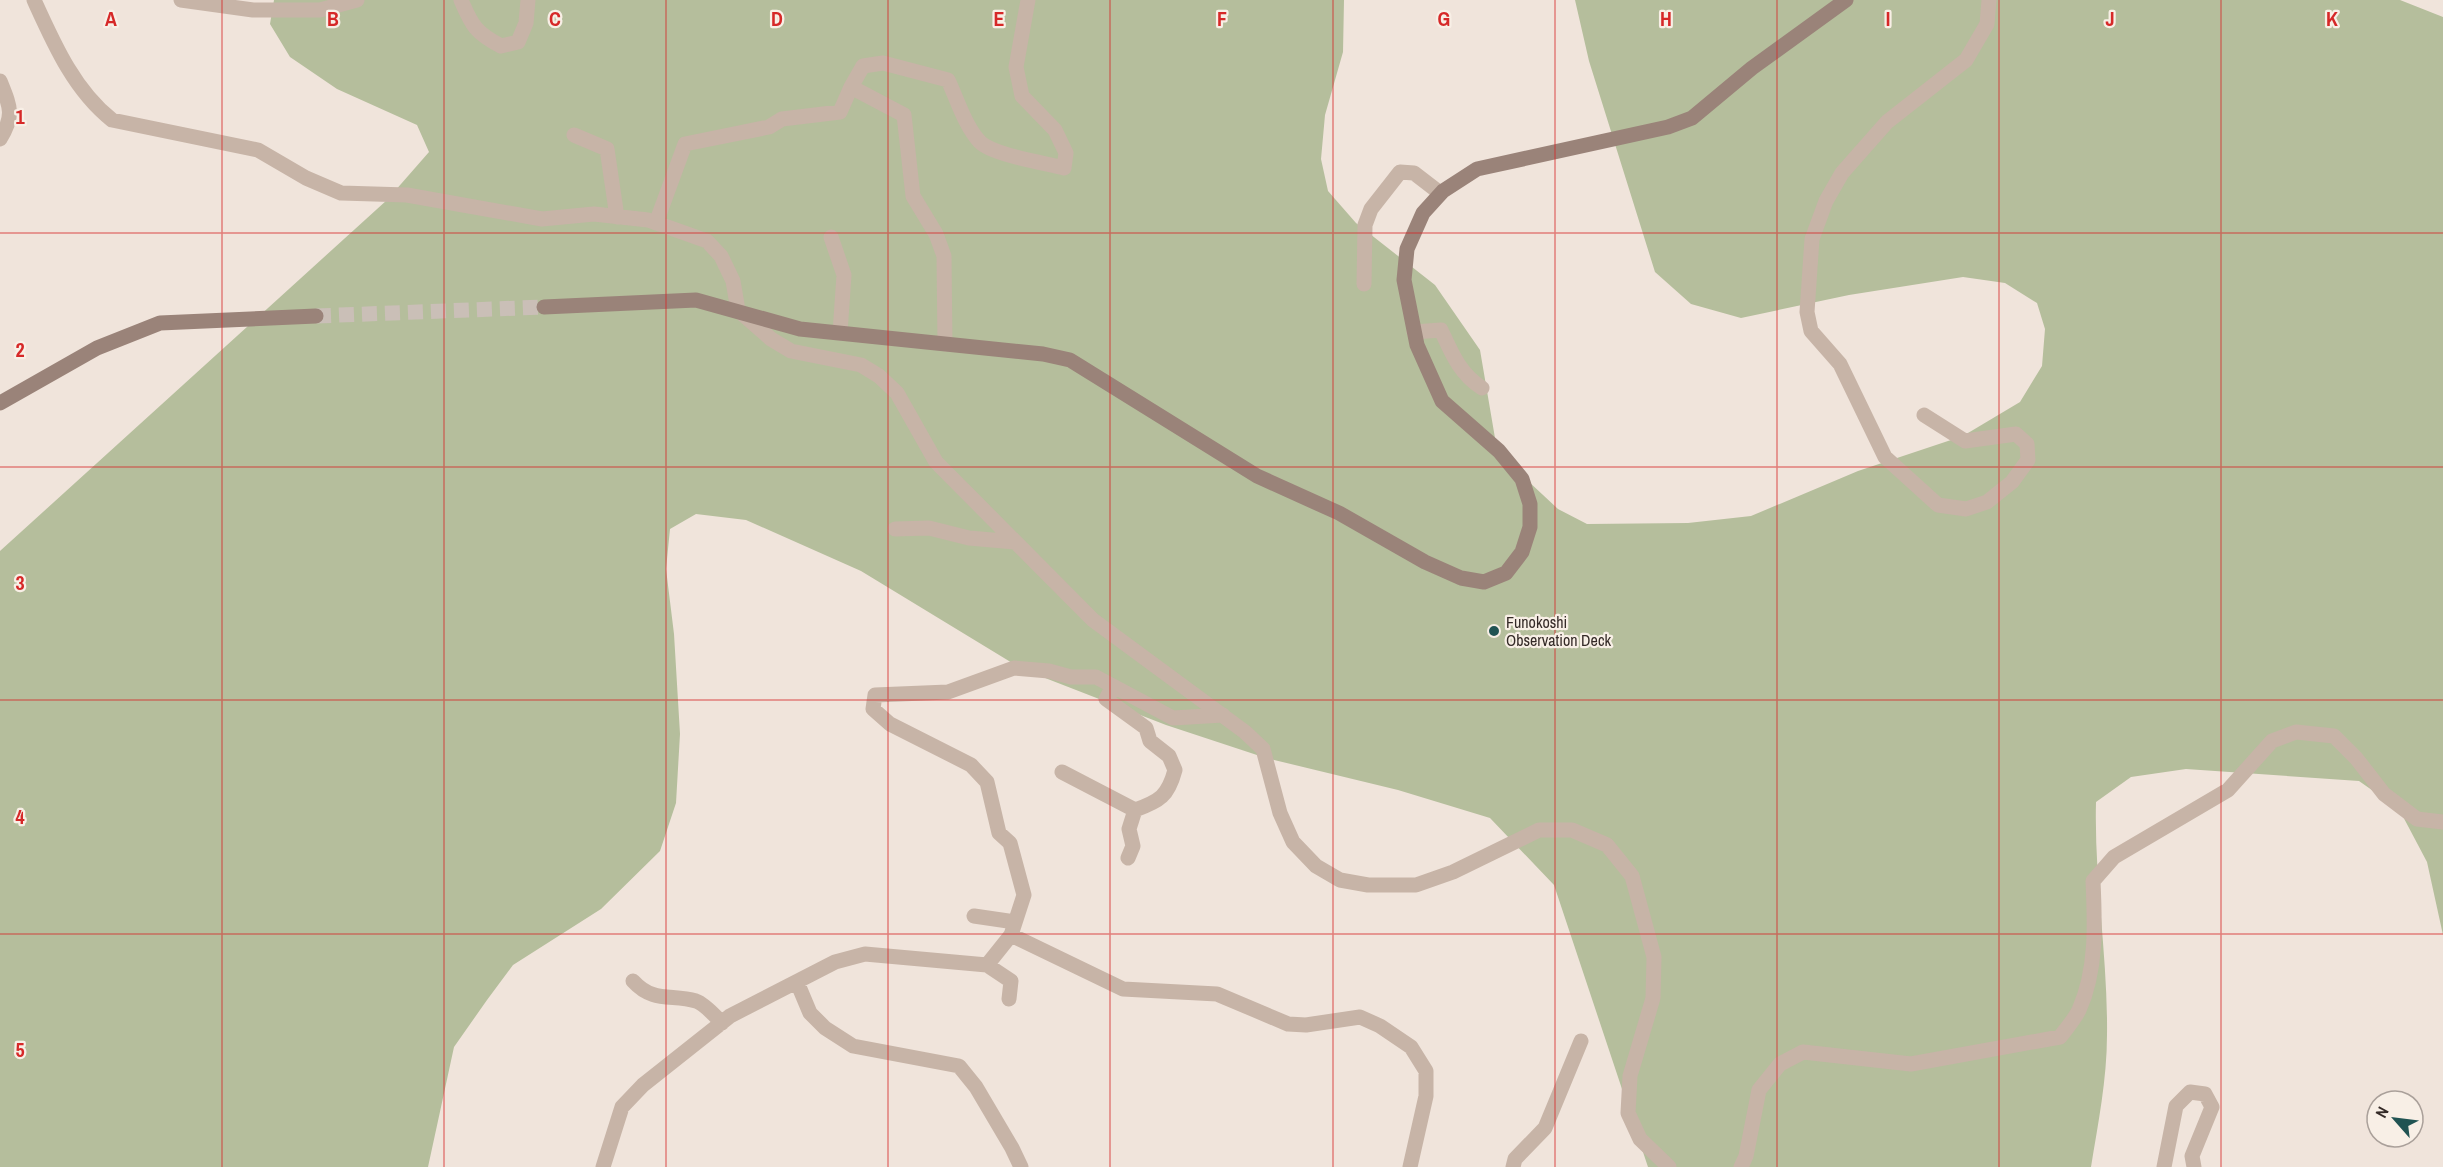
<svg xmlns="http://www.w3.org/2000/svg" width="2443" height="1167" font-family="'Archivo Narrow',sans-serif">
<rect width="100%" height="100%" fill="#f0e4db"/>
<path fill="#b5be9c" d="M 274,0 L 1344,0 L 1343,52 L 1325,115 L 1321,159 L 1328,191 L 1356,223 L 1435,285 L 1480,350 L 1495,438 L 1513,467 L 1558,509 L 1587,524 L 1688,523 L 1751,516 L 1858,471 L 1963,436 L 2020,402 L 2042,366 L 2045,329 L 2037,303 L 2005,283 L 1963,277 L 1849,295 L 1741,318 L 1691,304 L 1655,272 L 1589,61 L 1575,0 L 2400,0 L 2443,17 L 2443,935 L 2427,862 L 2399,809 L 2359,781 L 2186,769 L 2131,777 L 2096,802 C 2094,880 2108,957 2107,1035 C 2107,1079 2098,1124 2091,1167 L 1648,1167 L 1554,885 L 1490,818 L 1398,790 L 1266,758 L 1166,725 L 1022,669 L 861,571 L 746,520 L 696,514 L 670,529 L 666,569 L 674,634 L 680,734 L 676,803 L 660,851 L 601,909 L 513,965 L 487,1000 L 454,1047 L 428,1167 L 0,1167 L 0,551 L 387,200 L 429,152 L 417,125 L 337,89 L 290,57 L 270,24 Z"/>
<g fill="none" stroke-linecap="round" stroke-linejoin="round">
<path stroke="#cabfb7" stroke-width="15" stroke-dasharray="15 8" stroke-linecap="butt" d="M 316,316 L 544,307"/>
<path stroke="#c7b4a7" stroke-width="15" d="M 34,0 C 54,44 74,90 112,120 L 258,150 L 306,178 L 341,193 L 407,195 L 542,219 L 594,214 L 648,220 L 707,241 L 721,256 L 733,281 L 738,310 L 771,339 L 791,351 L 861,365 L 879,376 L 897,393 L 936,462 L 1093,620 L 1245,732 L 1263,749 L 1280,813 L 1293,842 L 1316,866 L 1340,880 L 1368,885 L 1416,885 L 1453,872 L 1539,830 L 1572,830 L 1607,845 L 1632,876 L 1654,957 L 1653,998 L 1630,1076 L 1628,1113 L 1640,1139 L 1669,1167
M 181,0 L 253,10 L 320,10 L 357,0
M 461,0 C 472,26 476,33 501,46 L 518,42 L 526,23 L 528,0
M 0,81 C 10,106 15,115 0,139
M 574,135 L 607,149 L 617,217
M 656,223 L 685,144 L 769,127 L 782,119 L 840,112 L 851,87
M 831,237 L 844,275 L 840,333
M 1364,284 L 1365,225 L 1371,209 L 1400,172 L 1414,173 L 1440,193
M 1414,332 L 1441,330 C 1452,354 1460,374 1482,388
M 945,344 L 944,256 L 936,234 L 913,196 L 904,115 L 851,87 L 863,66 L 883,63 L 948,80 C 957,99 965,126 980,142 C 993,155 1045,163 1064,168 L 1066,153 L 1055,130 L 1022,96 L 1016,67 L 1028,0
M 1924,415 L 1965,441 L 2016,434 L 2027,444 L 2028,460 L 2012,482 L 1987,502 L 1966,509 L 1938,505 L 1885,457 L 1840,364 L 1811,331 L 1807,312 L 1812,239 L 1826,201 L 1842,173 L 1887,122 L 1966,60 L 1987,24 L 1989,0
M 895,529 L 929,528 L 969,538 L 1015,542
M 1062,772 L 1135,810 C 1160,801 1168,796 1175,770 L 1169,756 L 1150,741 L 1146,728 L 1106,699 L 1113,686
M 1128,858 L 1133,846 L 1129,829 L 1135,810
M 974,916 L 1015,922
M 1011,935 L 1123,989 L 1217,994 L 1288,1024 L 1306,1025 L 1360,1017 L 1380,1026 L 1411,1047 L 1426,1071 L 1426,1096 L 1410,1167
M 633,981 C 653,1003 671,994 696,1001 C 705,1004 715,1016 722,1023
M 797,982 L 810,1013 L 825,1028 L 853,1046 L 959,1066 L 976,1087 L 1012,1148 L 1021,1167
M 1009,999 L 1011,981 L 987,965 L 1011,935 L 1024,895 L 1010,843 L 999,833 L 987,782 L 971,765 L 890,724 L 873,709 L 875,695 L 948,692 L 1014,668 L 1049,671 L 1071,677 L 1096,677 L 1173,718 L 1223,715
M 603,1167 L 622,1107 L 643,1085 L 730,1016 L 835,962 L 865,954 L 987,965
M 1513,1167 L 1515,1159 L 1545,1128 L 1581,1041
M 1741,1167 L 1746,1156 L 1759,1090 L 1780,1064 L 1803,1052 L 1911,1064 L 2060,1037 C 2066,1029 2074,1020 2079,1010 C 2097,970 2095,924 2093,881 L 2114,857 L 2228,790 L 2272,741 L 2296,732 L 2334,736 L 2356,758 L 2384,794 L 2417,819 L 2443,822
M 2164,1167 L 2176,1106 L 2190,1092 L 2205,1094 L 2212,1107 L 2192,1156 L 2194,1167"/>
<path stroke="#9a8379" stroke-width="15" d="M 544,307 L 696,300 L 800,329 L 1043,354 L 1070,360 L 1257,476 L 1339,513 L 1425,562 L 1461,578 L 1484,582 L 1506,573 L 1522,552 L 1530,527 L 1530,504 L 1522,479 L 1499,451 L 1442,401 L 1417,345 L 1404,280 L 1407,249 L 1423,213 L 1443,191 L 1477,169 L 1668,127 L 1692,118 L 1752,68 L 1846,0
M 0,403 L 97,348 L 160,323 L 316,316"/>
</g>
<path fill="none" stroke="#d62828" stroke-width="1.5" stroke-opacity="0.55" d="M 222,0 L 222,1167M 444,0 L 444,1167M 666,0 L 666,1167M 888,0 L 888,1167M 1110,0 L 1110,1167M 1333,0 L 1333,1167M 1555,0 L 1555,1167M 1777,0 L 1777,1167M 1999,0 L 1999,1167M 2221,0 L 2221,1167M 0,233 L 2443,233M 0,467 L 2443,467M 0,700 L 2443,700M 0,934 L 2443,934"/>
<circle fill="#205352" stroke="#f8efe6" stroke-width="2" cx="1494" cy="631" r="6"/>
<g text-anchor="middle" stroke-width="4.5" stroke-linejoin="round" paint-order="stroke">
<g font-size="16" fill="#342a27" stroke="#f8efe6" text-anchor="start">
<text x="1506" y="628">Funokoshi<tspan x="1506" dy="18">Observation Deck</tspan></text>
</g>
</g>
<g font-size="20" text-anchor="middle" font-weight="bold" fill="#d62828" stroke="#f8efe6" stroke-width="4.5" stroke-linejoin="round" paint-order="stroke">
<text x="111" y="26">A</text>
<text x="333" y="26">B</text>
<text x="555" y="26">C</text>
<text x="777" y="26">D</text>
<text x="999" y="26">E</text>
<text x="1222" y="26">F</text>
<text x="1444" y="26">G</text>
<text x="1666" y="26">H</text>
<text x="1888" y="26">I</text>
<text x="2110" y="26">J</text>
<text x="2332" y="26">K</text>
<text x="20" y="124">1</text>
<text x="20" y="357">2</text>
<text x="20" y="590">3</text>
<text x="20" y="824">4</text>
<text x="20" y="1057">5</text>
</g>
<g transform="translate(2395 1119) rotate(298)"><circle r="28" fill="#f8efe6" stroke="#aaa09a" stroke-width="1.5"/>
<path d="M0-4.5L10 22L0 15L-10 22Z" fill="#205352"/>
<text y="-9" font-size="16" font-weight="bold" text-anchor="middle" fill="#342a27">N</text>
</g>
</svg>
